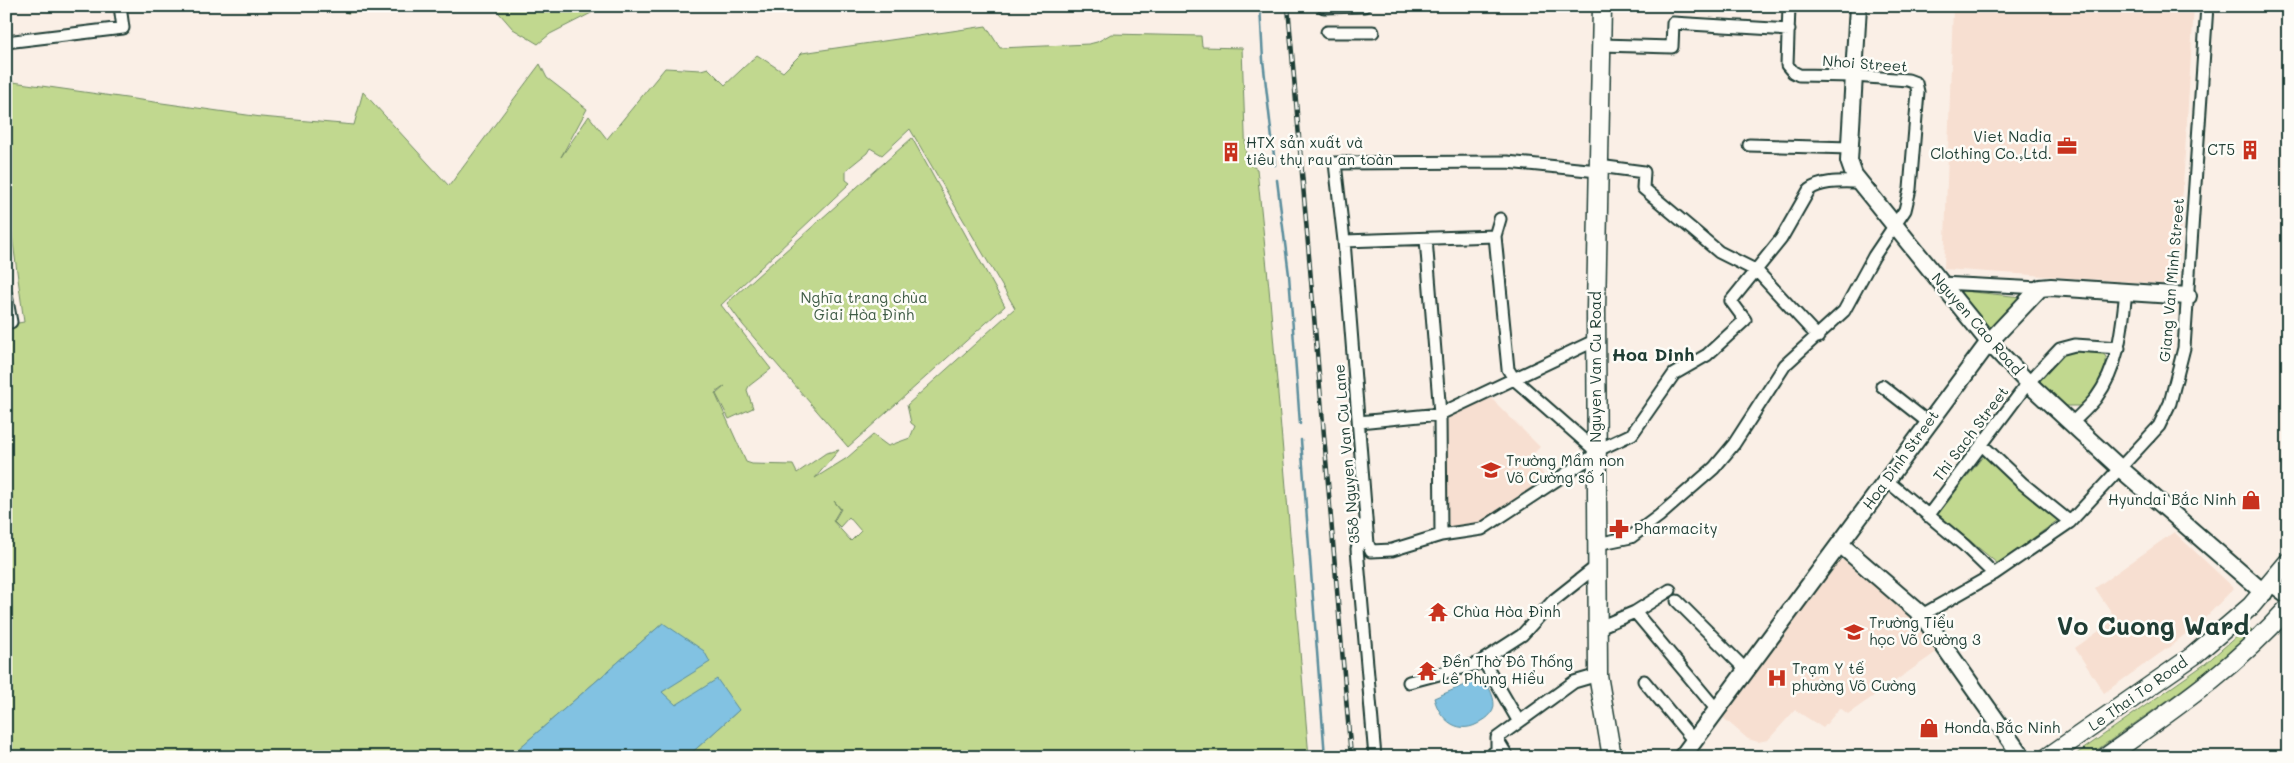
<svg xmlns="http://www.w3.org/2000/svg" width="2294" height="763" font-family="Mali,sans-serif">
<rect width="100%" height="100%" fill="#faefe6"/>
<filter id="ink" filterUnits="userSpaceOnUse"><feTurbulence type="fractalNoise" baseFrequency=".02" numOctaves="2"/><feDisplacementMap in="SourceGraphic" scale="10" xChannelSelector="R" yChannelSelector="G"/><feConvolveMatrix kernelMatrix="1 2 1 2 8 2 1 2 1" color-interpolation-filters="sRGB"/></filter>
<g filter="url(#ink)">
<path fill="#f7dfd1" d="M 1953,6 L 2194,6 L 2177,285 L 1944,269 Z
M 1489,396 L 1540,447 L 1531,456 L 1549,483 L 1482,526 L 1443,530 L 1443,416 Z
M 2174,532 L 2234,588 L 2206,617 L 2172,645 L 2104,693 L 2075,648 L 2116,619 L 2095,588 Z
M 1850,559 L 1915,619 L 1938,651 L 1848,714 L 1840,708 L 1823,728 L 1795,710 L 1768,740 L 1758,742 L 1748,739 L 1720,715 L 1838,560 Z"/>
<path fill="#c1d88f" stroke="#708a62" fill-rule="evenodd" d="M 331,6 L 372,6 L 371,10 L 348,13 Z
M 493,6 L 605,6 L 550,34 L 538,44 L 513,29 Z
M 986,26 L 1000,48 L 1089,44 L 1097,42 L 1111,34 L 1201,36 L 1202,47 L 1242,48 L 1246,162 L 1257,169 L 1269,288 L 1309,757 L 687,757 L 739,710 L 675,705 L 662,692 L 663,623 L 509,757 L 6,757 L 6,325 L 24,322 L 6,192 L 6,81 L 261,117 L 354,125 L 363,92 L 449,186 L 540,64 L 547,78 L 587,109 L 561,157 L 589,116 L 607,139 L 665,68 L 701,70 L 708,68 L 725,85 L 757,55 L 783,72 L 802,53 ZM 910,129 L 1015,308 L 907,405 L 911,423 L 915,426 L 910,438 L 888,446 L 873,435 L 847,458 L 815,478 L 839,450 L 826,453 L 797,473 L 793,465 L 752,464 L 746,462 L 715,393 L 725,386 L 716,394 L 729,419 L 753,408 L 747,390 L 749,386 L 771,369 L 721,305 L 850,183 L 846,180 L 846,170 L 867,153 L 870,148 L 882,155 ZM 834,501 L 841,509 L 834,521 L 840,527 L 849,517 L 861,531 L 851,541 L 833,521 L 840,509 Z
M 912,138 L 1005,306 L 848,447 L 743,325 L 727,303 Z
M 1960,292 L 1963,291 L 2022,297 L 1993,334 L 1959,294 Z
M 2078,350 L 2102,352 L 2106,357 C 2107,375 2094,393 2082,406 L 2064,406 L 2038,379 L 2061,355 Z
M 1984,455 L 2058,520 L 1998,564 L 1938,514 Z
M 2246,628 L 2253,631 L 2251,634 C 2200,680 2143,717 2087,757 L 2072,757 L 2205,664 Z"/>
<path fill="#82c2e2" stroke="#5a8d9c" d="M 663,623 L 704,651 L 710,662 L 662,692 L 676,705 L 717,679 L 739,710 L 687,757 L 509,757 Z
M 1483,677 C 1488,686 1497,699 1493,710 C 1491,715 1486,719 1482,721 C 1460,737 1440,721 1434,698 Z"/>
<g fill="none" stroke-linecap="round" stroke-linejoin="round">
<path stroke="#5a8d9c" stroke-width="2.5" d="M 1260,6 L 1263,60 L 1275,165
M 1277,180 L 1289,275 L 1300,424
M 1301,440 L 1325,757"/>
<defs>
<path id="street" d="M 1324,7 L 1364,6
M 1327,32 L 1373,32
M 6,42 L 123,28 L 120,6
M 1601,45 L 1672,47 L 1673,23 L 1789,30
M 1749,145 L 1850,148
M 1599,166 L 1644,172 L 1643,188 L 1719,252 L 1757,271 L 1818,337
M 1500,219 L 1495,236 L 1508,369 L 1514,379 L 1596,451 L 1632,434 L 1674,374 L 1707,355 L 1745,320 L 1731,301 L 1781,239 L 1809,190 C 1822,180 1843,182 1859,182
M 1426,239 L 1440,414 L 1441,535
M 1344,241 L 1495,236
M 1941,283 L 2040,288
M 6,295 L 11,322
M 1882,386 L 1929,423
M 1359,422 L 1440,414 L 1596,340
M 2072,423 C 2080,415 2089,407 2096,398 C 2119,367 2122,328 2126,291
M 1982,445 L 2022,483 L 2070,522
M 1596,454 L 1482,529 L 1441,535 L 1392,550 L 1371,551 L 1368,544 L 1344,241 L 1335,163 L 1507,162 L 1598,171
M 1886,480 L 1964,545 L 1994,574
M 1928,516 L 2028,383 L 2060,349 L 2075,345 L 2119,348
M 1363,525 L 1357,549 L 1375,757
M 1597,544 L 1631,537 L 1659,516 L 1714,468 L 1734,444 L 1785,365 L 1844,311 L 1874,256 L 1905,210 L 1910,189 L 1918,92 L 1916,83 L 1908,80 L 1854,76 L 1799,75 L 1793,72 L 1787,65 L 1789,6
M 1677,601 L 1747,671
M 1635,612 L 1670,590
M 1922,615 L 1994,574 L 2070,522 L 2159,426 L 2170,403 L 2184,348 L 2207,6
M 1597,628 L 1635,612 L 1717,710
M 1483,660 L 1519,722
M 1644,681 L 1694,741
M 1409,682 L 1477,664 L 1522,635 L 1554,600 L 1597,566
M 1497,739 L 1508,757
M 1490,757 L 1497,749 L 1497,738 L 1574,682 L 1598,675"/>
<path id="secondary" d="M 1858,6 L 1849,161 L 1854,175 L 1989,342 L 2028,383 L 2122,470 L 2264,593
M 1840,544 L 1922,615 L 2022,757
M 2272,583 L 2288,595
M 1682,757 L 1989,342 L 2040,288 L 2051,287 L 2188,296"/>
<path id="primary" d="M 1602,6 L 1596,310 L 1598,675 L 1612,757
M 2048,757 L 2193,656 L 2251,606 L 2288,562
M 2106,757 C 2171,711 2235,668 2288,608"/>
</defs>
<use href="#street" stroke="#1f3d34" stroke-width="15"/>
<use href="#secondary" stroke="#1f3d34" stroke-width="20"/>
<use href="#primary" stroke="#1f3d34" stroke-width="21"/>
<use href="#street" stroke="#fdfcf7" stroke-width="11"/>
<use href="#secondary" stroke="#fdfcf7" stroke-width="16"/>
<use href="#primary" stroke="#fdfcf7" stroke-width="18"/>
<defs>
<path id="rail" d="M 1288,6 L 1351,757"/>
</defs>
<use href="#rail" stroke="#1f3d34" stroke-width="4.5"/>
<use href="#rail" stroke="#fdfcf7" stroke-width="2.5" stroke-dasharray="8" stroke-linecap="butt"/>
</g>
</g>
<defs>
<symbol id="office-bare" viewBox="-9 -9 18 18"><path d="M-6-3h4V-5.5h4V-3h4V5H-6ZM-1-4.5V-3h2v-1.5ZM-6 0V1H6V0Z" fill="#c8321e" stroke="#fdfcf7" stroke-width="2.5" paint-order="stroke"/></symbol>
<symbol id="building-bare" viewBox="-9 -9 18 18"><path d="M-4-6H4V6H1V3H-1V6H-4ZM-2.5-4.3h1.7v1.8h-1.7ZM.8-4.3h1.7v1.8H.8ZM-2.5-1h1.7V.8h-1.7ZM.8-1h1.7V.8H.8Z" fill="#c8321e" stroke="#fdfcf7" stroke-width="2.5" paint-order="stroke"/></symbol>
<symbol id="school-bare" viewBox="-9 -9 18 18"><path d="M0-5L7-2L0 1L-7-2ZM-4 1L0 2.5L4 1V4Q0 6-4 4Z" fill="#c8321e" stroke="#fdfcf7" stroke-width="2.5" paint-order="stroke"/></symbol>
<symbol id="shop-bare" viewBox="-9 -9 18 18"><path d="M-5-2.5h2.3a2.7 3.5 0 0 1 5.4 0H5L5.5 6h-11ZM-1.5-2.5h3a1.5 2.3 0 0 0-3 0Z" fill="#c8321e" stroke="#fdfcf7" stroke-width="2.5" paint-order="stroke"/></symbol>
<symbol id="pharmacy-bare" viewBox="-9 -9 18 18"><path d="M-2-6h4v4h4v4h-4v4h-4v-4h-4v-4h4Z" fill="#c8321e" stroke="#fdfcf7" stroke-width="2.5" paint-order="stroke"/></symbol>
<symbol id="temple-bare" viewBox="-9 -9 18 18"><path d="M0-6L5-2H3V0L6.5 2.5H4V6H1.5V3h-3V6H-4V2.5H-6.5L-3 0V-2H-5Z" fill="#c8321e" stroke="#fdfcf7" stroke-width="2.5" paint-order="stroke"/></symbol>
<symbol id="hospital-bare" viewBox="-9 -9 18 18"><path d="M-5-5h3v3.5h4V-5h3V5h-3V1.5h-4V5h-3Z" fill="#c8321e" stroke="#fdfcf7" stroke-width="2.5" paint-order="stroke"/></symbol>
</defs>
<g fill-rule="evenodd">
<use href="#office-bare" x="2053" y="132" width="28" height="28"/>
<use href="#building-bare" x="2236" y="136" width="28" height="28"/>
<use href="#building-bare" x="1217" y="138" width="28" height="28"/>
<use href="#school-bare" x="1477" y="456" width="28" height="28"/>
<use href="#shop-bare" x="2237" y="486" width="28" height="28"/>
<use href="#pharmacy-bare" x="1605" y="515" width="28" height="28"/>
<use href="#temple-bare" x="1424" y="598" width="28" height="28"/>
<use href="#school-bare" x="1840" y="618" width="28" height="28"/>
<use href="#temple-bare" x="1413" y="657" width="28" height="28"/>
<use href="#hospital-bare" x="1763" y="664" width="28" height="28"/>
<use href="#shop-bare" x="1915" y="714" width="28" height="28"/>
</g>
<g text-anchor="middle" stroke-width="5" stroke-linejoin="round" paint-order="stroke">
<g font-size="15" fill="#1f3d34" stroke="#fdfcf7">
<text transform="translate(1865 64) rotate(4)" y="5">Nhoi Street</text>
<text transform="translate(2172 280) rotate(-85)" y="5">Giang Van Minh Street</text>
<text transform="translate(1977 324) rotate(49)" y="5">Nguyen Cao Road</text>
<text transform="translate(1596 367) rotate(-90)" y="5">Nguyen Van Cu Road</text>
<text transform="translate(1971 434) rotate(-53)" y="5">Thi Sach Street</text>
<text transform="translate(1347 454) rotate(-95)" y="5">358 Nguyen Van Cu Lane</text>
<text transform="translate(1901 460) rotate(-54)" y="5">Hoa Dinh Street</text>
<text transform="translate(2138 694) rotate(-35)" y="5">Le Thai To Road</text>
</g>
<g font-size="15" fill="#1f3d34" stroke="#fdfcf7" text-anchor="start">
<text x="2052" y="142" text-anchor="end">Viet Nadia<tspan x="2052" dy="17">Clothing Co.,Ltd.</tspan></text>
<text x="1246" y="148">HTX sản xuất và<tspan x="1246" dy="17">tiêu thụ rau an toàn</tspan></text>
<text x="2235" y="155" text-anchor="end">CT5</text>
<text x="1506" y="466">Trường Mầm non<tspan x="1506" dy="17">Võ Cường số 1</tspan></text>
<text x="2236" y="505" text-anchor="end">Hyundai Bắc Ninh</text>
<text x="1634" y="534">Pharmacity</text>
<text x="1453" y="617">Chùa Hòa Đình</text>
<text x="1869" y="628">Trường Tiểu<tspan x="1869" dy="17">học Võ Cường 3</tspan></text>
<text x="1442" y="667">Đền Thờ Đô Thống<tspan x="1442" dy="17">Lê Phụng Hiểu</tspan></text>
<text x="1792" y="674">Trạm Y tế<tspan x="1792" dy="17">phường Võ Cường</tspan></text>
<text x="1944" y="733">Honda Bắc Ninh</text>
</g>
<g font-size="15" fill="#3f5c46" stroke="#fdfcf7">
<text x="864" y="303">Nghĩa trang chùa<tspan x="864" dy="17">Giai Hòa Đình</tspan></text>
</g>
<g font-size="18" font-weight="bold" fill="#1f3d34" stroke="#fdfcf7">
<text x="1653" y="361">Hoa Dinh</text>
</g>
<g font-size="25" font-weight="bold" fill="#1f3d34" stroke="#fdfcf7">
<text x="2153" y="635">Vo Cuong Ward</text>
</g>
</g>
<rect width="2294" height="763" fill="none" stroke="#fdfcf7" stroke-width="25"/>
<rect x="12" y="12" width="2269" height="738" fill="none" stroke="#1f3d34" stroke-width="2" filter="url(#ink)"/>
</svg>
